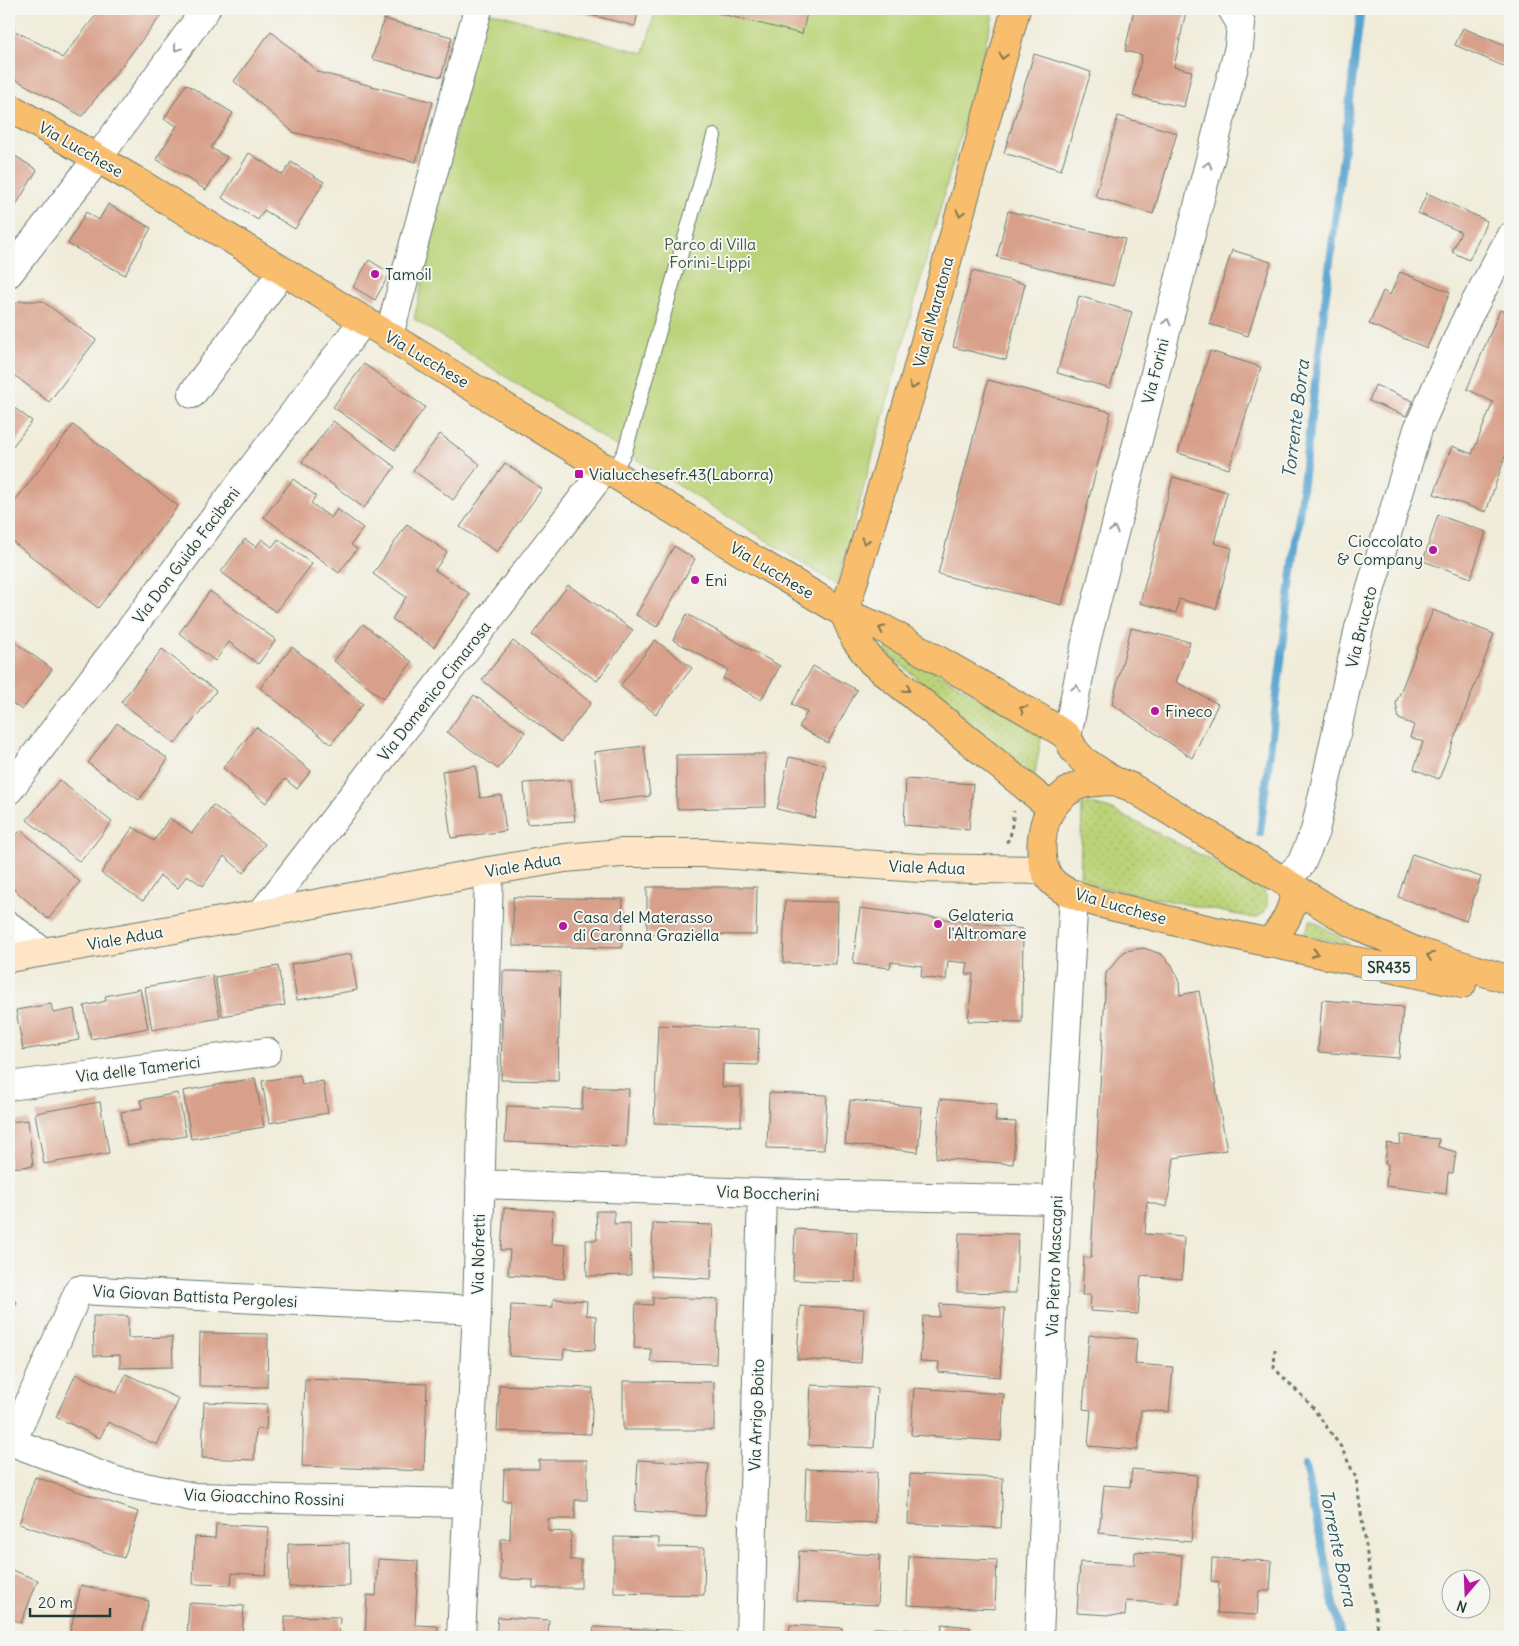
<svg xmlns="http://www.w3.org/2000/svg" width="1519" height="1646" font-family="Delius,sans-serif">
<defs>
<pattern id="grass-dots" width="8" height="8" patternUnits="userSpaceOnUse" patternTransform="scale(1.25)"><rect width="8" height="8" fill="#bbd378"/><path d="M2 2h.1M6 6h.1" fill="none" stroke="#a0b668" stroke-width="1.8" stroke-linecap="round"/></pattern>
</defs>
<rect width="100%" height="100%" fill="#f6f6f2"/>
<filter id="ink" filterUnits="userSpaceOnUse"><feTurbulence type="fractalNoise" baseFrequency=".02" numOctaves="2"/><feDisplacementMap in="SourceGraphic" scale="10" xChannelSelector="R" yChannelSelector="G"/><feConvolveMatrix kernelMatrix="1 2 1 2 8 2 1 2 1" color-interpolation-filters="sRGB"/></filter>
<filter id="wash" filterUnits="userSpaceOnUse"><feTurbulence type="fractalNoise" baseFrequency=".0096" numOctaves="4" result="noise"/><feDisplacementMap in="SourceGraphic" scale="20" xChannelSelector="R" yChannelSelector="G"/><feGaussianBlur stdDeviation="1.12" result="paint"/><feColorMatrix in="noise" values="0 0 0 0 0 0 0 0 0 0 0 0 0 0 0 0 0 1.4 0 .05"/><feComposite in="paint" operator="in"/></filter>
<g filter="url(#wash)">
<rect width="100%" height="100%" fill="#f0ecd9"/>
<path fill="url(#grass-dots)" stroke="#6d8856" d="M 887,643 L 1042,734 L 1034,778 L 886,652 Z
M 1088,803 L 1110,809 L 1260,885 C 1269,896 1272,914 1254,918 L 1080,883 L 1082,805 Z
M 1311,919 L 1350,944 L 1303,936 Z"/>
<path fill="#bbd378" stroke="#6d8856" d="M 656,9 L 995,9 L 837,585 L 414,319 L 483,10 L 644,53 Z"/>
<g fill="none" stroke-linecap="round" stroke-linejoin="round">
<path stroke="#55a3cf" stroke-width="8" d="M 1260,833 L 1361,9
M 1305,1466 L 1341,1637"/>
</g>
<g id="blocks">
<path fill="#d8a08a" d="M 101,9 L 160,9 L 164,12 L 82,116 L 9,76 L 9,28 L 50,49 L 62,58 Z
M 566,9 L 639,9 L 635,26 Z
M 701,9 L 808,9 L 802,34 Z
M 1134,9 L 1186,11 L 1174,67 L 1192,71 L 1184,107 L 1133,96 L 1142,55 L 1125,51 Z
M 384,19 L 452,37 L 441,77 L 372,59 Z
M 1463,28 L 1510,48 L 1510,69 L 1455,45 Z
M 271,31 L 318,72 L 433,102 L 416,162 L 293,132 L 234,81 Z
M 1034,54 L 1091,72 L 1061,170 L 1004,153 Z
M 186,84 L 233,113 L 211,148 L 227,157 L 206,190 L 156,159 L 177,126 L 164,119 Z
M 1118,116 L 1177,133 L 1153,214 L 1095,197 Z
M 9,152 L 37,170 L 9,217 Z
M 249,153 L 283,175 L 291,162 L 324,182 L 295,229 L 264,210 L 258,220 L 222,198 Z
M 1427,193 L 1487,221 L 1469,260 L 1452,252 L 1461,232 L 1418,213 Z
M 108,204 L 151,228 L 125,275 L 68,244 L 86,212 L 99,220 Z
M 1008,211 L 1125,239 L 1113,286 L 997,257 Z
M 1232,250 L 1271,262 L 1248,336 L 1209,324 Z
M 369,260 L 390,273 L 375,300 L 353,287 Z
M 972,271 L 1025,284 L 1006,360 L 953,347 Z
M 1400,272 L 1450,292 L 1427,348 L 1369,324 L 1383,291 L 1390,295 Z
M 1079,296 L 1132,312 L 1110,388 L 1057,373 Z
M 19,301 L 42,301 L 96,340 L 49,402 L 9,371 L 9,310 Z
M 1500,310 L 1510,314 L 1510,442 L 1486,512 L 1434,494 L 1452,446 L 1472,454 L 1493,402 L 1467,389 Z
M 1210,351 L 1261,367 L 1229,469 L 1178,453 Z
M 364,364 L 425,407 L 395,450 L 333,407 Z
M 988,380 L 1111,412 L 1062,605 L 938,574 Z
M 1375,385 L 1413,401 L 1406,416 L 1369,401 Z
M 9,404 L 32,421 L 9,451 Z
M 333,421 L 395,467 L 364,508 L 302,462 Z
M 73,425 L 178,506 L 98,608 L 9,539 L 9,509 Z
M 440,434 L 480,464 L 453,500 L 413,470 Z
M 505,463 L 542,489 L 497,552 L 460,527 Z
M 1173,477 L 1227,492 L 1214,543 L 1232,548 L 1216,609 L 1179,599 L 1176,613 L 1140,603 Z
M 293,479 L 316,496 L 311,503 L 331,518 L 337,509 L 363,528 L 351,545 L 357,549 L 339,573 L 264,517 Z
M 1438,515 L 1486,532 L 1471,578 L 1423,561 Z
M 407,524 L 447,552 L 435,570 L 470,594 L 434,647 L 392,619 L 406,597 L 373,574 Z
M 245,539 L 256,547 L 262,539 L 272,547 L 278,539 L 312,564 L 276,612 L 221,572 Z
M 674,546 L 695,559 L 657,627 L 636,615 Z
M 568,585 L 633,630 L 597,681 L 532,635 Z
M 210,591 L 276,640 L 258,664 L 229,642 L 215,661 L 179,633 Z
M 1433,610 L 1494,634 L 1439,779 L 1414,769 L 1423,742 L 1410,737 L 1414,725 L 1399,719 L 1396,703 Z
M 687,614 L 780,666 L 761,700 L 723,678 L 728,670 L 673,640 Z
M 363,624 L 412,662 L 383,699 L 334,661 Z
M 1131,628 L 1190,642 L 1176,682 L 1218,704 L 1192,758 L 1112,704 Z
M 9,638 L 52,669 L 22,710 L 9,701 Z
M 655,640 L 692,668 L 656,714 L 620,686 Z
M 513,641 L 591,703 L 561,742 L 482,680 Z
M 292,647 L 363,704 L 331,744 L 260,688 Z
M 162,649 L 216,691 L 175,744 L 121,702 Z
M 813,666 L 857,690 L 828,743 L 799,727 L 807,712 L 792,704 Z
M 474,695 L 525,732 L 498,769 L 447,732 Z
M 117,723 L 168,759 L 139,800 L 88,763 Z
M 256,727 L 311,771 L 297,789 L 285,779 L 266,803 L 223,768 Z
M 644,746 L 650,796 L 600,802 L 594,752 Z
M 765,754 L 766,807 L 677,809 L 676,755 Z
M 789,757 L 826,765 L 815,818 L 777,809 Z
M 476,766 L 480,798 L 501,795 L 506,831 L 451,838 L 442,771 Z
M 906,779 L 973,784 L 969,830 L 904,825 Z
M 59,780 L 112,822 L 80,862 L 27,820 Z
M 571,780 L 575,821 L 527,824 L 524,783 Z
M 213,805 L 265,844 L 244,873 L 224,856 L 203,886 L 187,875 L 178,888 L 160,876 L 143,901 L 101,873 L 133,827 L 154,841 L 169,818 L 192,833 Z
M 21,830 L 80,882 L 48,919 L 9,885 L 9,844 Z
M 1412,854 L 1481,877 L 1466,921 L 1398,897 Z
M 647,887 L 757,887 L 756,935 L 647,934 Z
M 513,897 L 623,899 L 622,948 L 513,946 Z
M 785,901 L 838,902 L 836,964 L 783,963 Z
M 860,908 L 1023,929 L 1022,1022 L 968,1021 L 973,974 L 966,974 L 968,963 L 948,961 L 946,980 L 921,977 L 922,966 L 891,962 L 890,968 L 853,964 Z
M 1144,948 L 1161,954 L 1172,965 L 1179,982 L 1180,995 L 1199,991 L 1227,1150 L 1174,1158 L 1167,1207 L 1147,1202 L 1145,1234 L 1184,1237 L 1182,1279 L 1141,1276 L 1138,1314 L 1090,1311 L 1091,1295 L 1082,1295 L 1084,1257 L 1091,1258 L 1106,973 L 1125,951 Z
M 351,954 L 357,990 L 297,1000 L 291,964 Z
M 278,966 L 285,1005 L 222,1016 L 215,977 Z
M 503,971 L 560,972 L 558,1081 L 501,1080 Z
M 212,975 L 220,1018 L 152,1030 L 145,987 Z
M 140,989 L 148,1028 L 91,1039 L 84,1006 L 106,1001 L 105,996 Z
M 1322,1000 L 1403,1007 L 1399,1058 L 1318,1052 Z
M 51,1004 L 53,1013 L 74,1009 L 79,1040 L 23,1050 L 16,1010 Z
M 658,1025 L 759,1029 L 758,1065 L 723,1064 L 722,1087 L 741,1087 L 741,1126 L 654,1123 Z
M 300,1075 L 302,1085 L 323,1081 L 328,1113 L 269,1123 L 262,1081 Z
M 255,1078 L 264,1127 L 191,1139 L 183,1091 Z
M 583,1087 L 629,1089 L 626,1147 L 505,1142 L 507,1106 L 582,1109 Z
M 178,1093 L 186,1136 L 127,1146 L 121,1112 L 142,1108 L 140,1100 Z
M 769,1093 L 827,1095 L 824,1150 L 767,1148 Z
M 940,1099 L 997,1104 L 995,1121 L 1016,1122 L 1013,1164 L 936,1158 Z
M 850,1100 L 922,1107 L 918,1152 L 845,1144 Z
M 100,1102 L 109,1153 L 44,1164 L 35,1113 Z
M 28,1120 L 33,1166 L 9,1168 L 9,1122 Z
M 1401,1135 L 1439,1139 L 1438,1147 L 1456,1152 L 1453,1173 L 1448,1173 L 1446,1194 L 1386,1186 L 1388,1164 L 1385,1164 L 1387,1143 L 1400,1145 Z
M 504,1208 L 553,1211 L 551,1244 L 566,1245 L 564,1279 L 508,1275 L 510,1250 L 501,1250 Z
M 596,1211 L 614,1211 L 614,1224 L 630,1223 L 631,1275 L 587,1276 L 586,1240 L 597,1240 Z
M 653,1223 L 713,1225 L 711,1279 L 651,1276 Z
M 795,1229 L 857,1232 L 855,1282 L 793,1280 Z
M 959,1233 L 1018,1234 L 1016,1293 L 957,1292 Z
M 653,1297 L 718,1299 L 716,1364 L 651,1362 L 651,1349 L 634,1348 L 636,1304 L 653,1305 Z
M 9,1298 L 17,1302 L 9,1320 Z
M 553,1299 L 587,1301 L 586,1315 L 596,1316 L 595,1350 L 564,1349 L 563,1359 L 509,1356 L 511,1305 L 553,1307 Z
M 940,1304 L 1005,1308 L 1000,1377 L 938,1372 L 939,1362 L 920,1361 L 923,1316 L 939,1317 Z
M 800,1306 L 864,1309 L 861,1363 L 797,1359 Z
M 93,1316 L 128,1316 L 128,1338 L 172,1337 L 173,1367 L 120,1368 L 120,1355 L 94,1356 Z
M 200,1333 L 268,1334 L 267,1387 L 199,1386 Z
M 1089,1335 L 1137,1339 L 1135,1364 L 1173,1367 L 1169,1412 L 1141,1410 L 1138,1450 L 1088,1446 L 1091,1410 L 1083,1409 Z
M 9,1347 L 15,1349 L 9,1364 Z
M 76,1374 L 117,1393 L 126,1374 L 179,1399 L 157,1445 L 108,1422 L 100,1438 L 56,1417 Z
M 305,1379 L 427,1384 L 424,1471 L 302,1466 Z
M 623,1381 L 714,1382 L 714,1430 L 623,1430 Z
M 499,1385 L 593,1388 L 591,1434 L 497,1431 Z
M 811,1385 L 877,1388 L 874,1448 L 808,1445 Z
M 914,1388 L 1004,1394 L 1001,1441 L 911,1435 Z
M 204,1402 L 267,1404 L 266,1430 L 256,1429 L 254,1460 L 202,1458 Z
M 539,1460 L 587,1460 L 587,1500 L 575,1500 L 575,1519 L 548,1519 L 548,1531 L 571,1532 L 570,1560 L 581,1560 L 581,1588 L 533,1588 L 533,1580 L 500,1579 L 501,1539 L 510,1539 L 511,1501 L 503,1501 L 504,1469 L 539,1469 Z
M 638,1460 L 709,1464 L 705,1516 L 635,1511 Z
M 806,1469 L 877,1472 L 875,1523 L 804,1520 Z
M 1132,1469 L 1197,1475 L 1191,1542 L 1099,1533 L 1104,1485 L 1130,1487 Z
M 910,1474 L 1003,1478 L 1001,1528 L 908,1524 Z
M 35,1477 L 139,1512 L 124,1558 L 19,1524 Z
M 216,1524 L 269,1527 L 266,1575 L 232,1573 L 231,1585 L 193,1584 L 195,1537 L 215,1538 Z
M 614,1537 L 659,1538 L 659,1547 L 705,1548 L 704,1595 L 614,1593 Z
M 349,1543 L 350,1586 L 289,1587 L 288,1544 Z
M 799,1551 L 880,1555 L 878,1605 L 797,1601 Z
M 1135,1552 L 1182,1555 L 1179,1604 L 1126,1601 L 1125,1616 L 1077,1613 L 1080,1562 L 1134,1565 Z
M 909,1556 L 997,1560 L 995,1609 L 907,1605 Z
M 1212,1558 L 1272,1561 L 1270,1591 L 1259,1591 L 1257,1615 L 1217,1613 L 1219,1582 L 1211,1581 Z
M 378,1559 L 418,1561 L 415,1625 L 438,1626 L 437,1637 L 365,1637 L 367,1595 L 376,1596 Z
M 9,1569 L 38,1580 L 21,1623 L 9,1618 Z
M 81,1585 L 149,1601 L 140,1637 L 92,1637 L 70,1632 Z
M 189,1603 L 244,1606 L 242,1637 L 187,1637 Z
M 285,1616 L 340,1617 L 339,1637 L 285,1637 Z
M 498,1617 L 549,1620 L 548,1637 L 496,1637 Z
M 942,1624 L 970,1627 L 969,1637 L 941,1637 Z
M 790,1625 L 842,1628 L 842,1637 L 789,1637 Z
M 594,1627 L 696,1631 L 696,1637 L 593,1637 Z
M 873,1628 L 923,1630 L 923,1637 L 872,1637 Z"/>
</g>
</g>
<g filter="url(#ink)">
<use href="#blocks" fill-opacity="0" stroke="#687a6e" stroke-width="1"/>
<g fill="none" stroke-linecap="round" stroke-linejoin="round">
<defs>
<path id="service" d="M 613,473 L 625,451 L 714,136"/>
<path id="minor" d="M 9,273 L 98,158 L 206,9
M 389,335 L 478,9
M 192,394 L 283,271
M 1067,736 L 1086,642 L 1239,47 L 1241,24 L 1232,9
M 9,790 L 364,320
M 1284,881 L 1301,864 L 1315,831 L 1359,628 L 1418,429 L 1463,326 L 1510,237
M 261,914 L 606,468
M 9,926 L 43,952
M 9,1086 L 267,1052
M 480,1184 L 762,1193 L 1057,1200
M 9,1441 L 116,1481 L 193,1497 L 468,1503
M 12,1442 L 79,1290 L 477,1310
M 461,1637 L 477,1310 L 489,871
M 750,1637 L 762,1193
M 1039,1637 L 1057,1200 L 1074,894"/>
<path id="secondary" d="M 9,958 L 261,914 L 489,871 L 565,858 L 621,853 L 705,853 L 919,868 L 1045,870"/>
<path id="primary" d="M 9,107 L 133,179 L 740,551 L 844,613 L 884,629 L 1039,718 L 1067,736 L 1074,750 L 1084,761 L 1114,781 L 1131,787 L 1350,922 L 1415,951 L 1510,980
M 844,613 L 914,382 L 1016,9
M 844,613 L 855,639 L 872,662 L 1052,808
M 1114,781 C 1088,782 1072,782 1054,805 C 1040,823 1036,862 1051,880 C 1068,899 1112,906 1136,912 C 1244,940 1354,959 1462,984
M 1267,943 C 1284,928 1292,911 1296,889"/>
</defs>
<use href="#service" stroke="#687a6e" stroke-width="16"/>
<use href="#minor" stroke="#687a6e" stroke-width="30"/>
<use href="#secondary" stroke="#687a6e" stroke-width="30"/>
<use href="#primary" stroke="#687a6e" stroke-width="30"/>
<path stroke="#687a6e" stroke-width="3" stroke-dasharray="4 4" stroke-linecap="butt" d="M 1006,842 L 1010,839 L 1014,811
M 1275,1349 L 1274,1368 L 1311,1405 L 1341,1447 L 1356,1478 L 1379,1637"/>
<use href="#service" stroke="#fff" stroke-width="14"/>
<use href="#minor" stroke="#fff" stroke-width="28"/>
<use href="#secondary" stroke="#fde5c5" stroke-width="28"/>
<use href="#primary" stroke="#f9be6d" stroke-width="28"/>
</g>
<defs><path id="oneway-chevron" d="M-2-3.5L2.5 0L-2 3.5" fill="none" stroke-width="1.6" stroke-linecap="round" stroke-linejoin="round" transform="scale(1.25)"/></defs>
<g stroke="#8f9e9a">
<use href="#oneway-chevron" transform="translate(177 48) rotate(126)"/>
<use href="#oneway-chevron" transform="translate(1208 165) rotate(-75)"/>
<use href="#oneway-chevron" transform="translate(1167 322) rotate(-76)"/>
<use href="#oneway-chevron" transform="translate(1114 530) rotate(-76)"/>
<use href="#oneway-chevron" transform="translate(1076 688) rotate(-79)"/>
</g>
<g stroke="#81774e">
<use href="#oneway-chevron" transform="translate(1003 56) rotate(105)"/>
<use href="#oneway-chevron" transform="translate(960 213) rotate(105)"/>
<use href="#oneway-chevron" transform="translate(913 386) rotate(107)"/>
<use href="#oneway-chevron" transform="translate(865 541) rotate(107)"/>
<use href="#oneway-chevron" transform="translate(882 629) rotate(-155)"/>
<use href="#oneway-chevron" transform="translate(907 689) rotate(39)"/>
<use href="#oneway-chevron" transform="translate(1023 709) rotate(-150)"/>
<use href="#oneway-chevron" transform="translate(1315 953) rotate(11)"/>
<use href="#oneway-chevron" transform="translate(1430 956) rotate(-160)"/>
</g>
</g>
<g fill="#b5179e" stroke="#f6f6f2" stroke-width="2">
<circle cx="375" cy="274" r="5"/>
<rect x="574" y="469" width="10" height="10" rx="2.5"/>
<circle cx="1433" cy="550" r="5"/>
<circle cx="695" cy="580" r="5"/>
<circle cx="1155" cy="711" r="5"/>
<circle cx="938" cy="924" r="5"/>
<circle cx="563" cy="926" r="5"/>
</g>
<g text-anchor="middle" stroke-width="4" stroke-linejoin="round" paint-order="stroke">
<rect fill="#f6f6f2" stroke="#60746d" stroke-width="1" x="1361.5" y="955.5" width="55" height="25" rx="4"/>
<g font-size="15" font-weight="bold" fill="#1f3d34">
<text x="1389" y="973">SR435</text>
</g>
<g font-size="16" fill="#1f3d34" stroke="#f6f6f2">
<text transform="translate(81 149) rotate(30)" y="6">Via Lucchese</text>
<text transform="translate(933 312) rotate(-75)" y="6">Via di Maratona</text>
<text transform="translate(427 359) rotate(31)" y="6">Via Lucchese</text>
<text transform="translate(1155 371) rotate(-76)" y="6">Via Forini</text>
<text transform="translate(186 555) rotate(-53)" y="6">Via Don Guido Facibeni</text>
<text transform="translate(772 570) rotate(31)" y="6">Via Lucchese</text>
<text transform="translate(1361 627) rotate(-76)" y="6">Via Bruceto</text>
<text transform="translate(434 691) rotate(-52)" y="6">Via Domenico Cimarosa</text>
<text transform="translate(523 865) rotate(-10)" y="6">Viale Adua</text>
<text transform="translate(927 867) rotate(2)" y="6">Viale Adua</text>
<text transform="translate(1121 906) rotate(16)" y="6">Via Lucchese</text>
<text transform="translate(125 938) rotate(-10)" y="6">Viale Adua</text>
<text transform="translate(138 1069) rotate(-7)" y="6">Via delle Tamerici</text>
<text transform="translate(768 1193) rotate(2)" y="6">Via Boccherini</text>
<text transform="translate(478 1254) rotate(-89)" y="6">Via Nofretti</text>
<text transform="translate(1054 1266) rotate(-88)" y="6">Via Pietro Mascagni</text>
<text transform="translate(195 1296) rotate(3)" y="6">Via Giovan Battista Pergolesi</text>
<text transform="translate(756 1415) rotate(-88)" y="6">Via Arrigo Boito</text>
<text transform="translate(264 1497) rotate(2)" y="6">Via Gioacchino Rossini</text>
</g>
<g font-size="16" fill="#3e5b42" stroke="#f6f6f2">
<text x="710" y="250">Parco di Villa<tspan x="710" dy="18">Forini-Lippi</tspan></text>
</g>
<g font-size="16" fill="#1f3d34" stroke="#f6f6f2" text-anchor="start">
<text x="385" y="280">Tamoil</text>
<text x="589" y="480">Vialucchesefr.43(Laborra)</text>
<text x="1423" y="547" text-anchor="end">Cioccolato<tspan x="1423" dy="18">&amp; Company</tspan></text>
<text x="705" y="586">Eni</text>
<text x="1165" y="717">Fineco</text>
<text x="948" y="921">Gelateria<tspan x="948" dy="18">l'Altromare</tspan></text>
<text x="573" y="923">Casa del Materasso<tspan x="573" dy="18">di Caronna Graziella</tspan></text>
</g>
<g font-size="18" font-style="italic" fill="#2f5c62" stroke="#f6f6f2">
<text transform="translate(1296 419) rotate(-83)" y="6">Torrente Borra</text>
<text transform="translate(1338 1548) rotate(78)" y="6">Torrente Borra</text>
</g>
</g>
<rect width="1519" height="1646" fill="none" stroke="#f6f6f2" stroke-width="30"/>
<g transform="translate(1466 1594) rotate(199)"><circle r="24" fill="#f6f6f2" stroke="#a0aca6"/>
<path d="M0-4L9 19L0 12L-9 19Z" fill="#b5179e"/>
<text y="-8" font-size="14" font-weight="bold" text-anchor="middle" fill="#1f3d34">N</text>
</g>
<path d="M30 1608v8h80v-8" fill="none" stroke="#1f3d34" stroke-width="2.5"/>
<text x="38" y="1608" font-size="15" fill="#1f3d34" stroke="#f6f6f2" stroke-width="4" paint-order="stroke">20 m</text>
</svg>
